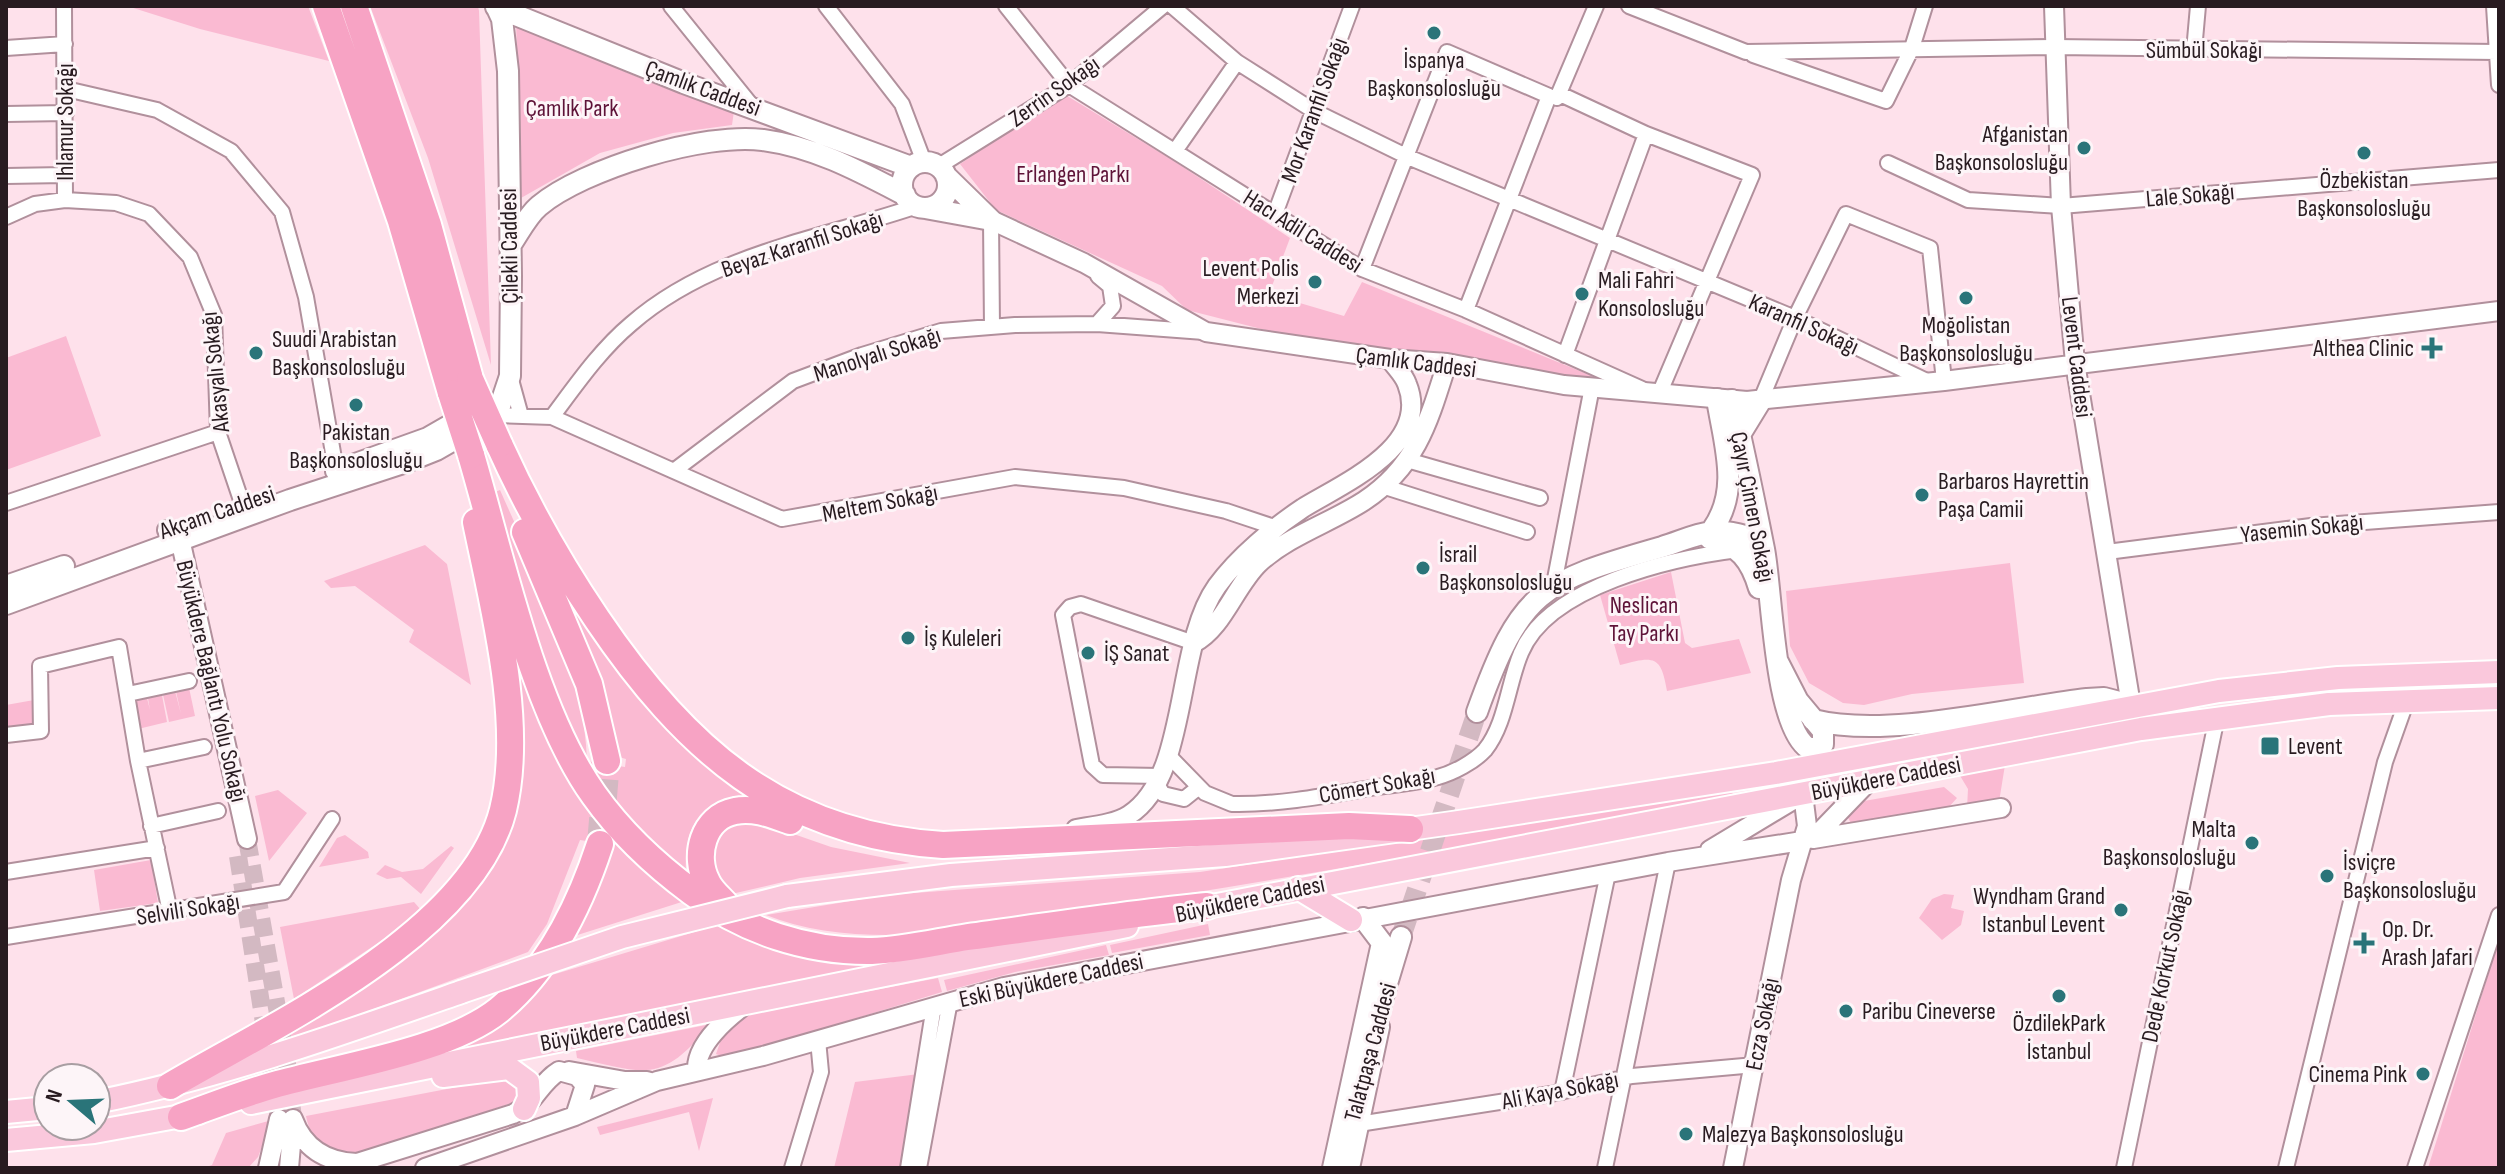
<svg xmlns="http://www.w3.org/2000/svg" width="2505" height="1174" font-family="'Sofia Sans Condensed',sans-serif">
<rect width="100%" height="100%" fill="#fee1eb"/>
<path fill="#fabad2" d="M 127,6 L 308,6 L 329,61 L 200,29 Z
M 370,6 L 478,6 L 479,11 L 491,365 L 428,158 Z
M 516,21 C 588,56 657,89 734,111 L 732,125 L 673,133 L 600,153 L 521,198 Z
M 1064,94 L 1174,161 L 1290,238 L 1269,294 L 1344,316 L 1362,282 L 1602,380 L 1273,332 L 1187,310 L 1162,286 L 996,210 L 960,164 Z
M 66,336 L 101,436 L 6,470 L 6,358 Z
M 500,490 C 535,569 585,673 587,761 L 625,767 L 626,759 L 619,757 L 596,668 L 564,590 L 748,793 L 747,798 C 695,805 684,826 686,877 C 671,864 654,852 640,838 C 558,755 525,602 493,493 Z
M 425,545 L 447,564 L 471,685 L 409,642 L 414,630 L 355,586 L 331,588 L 324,581 Z
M 2010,563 L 2024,683 L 1912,694 L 1864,705 L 1843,703 L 1809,683 L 1790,646 L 1786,591 Z
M 1671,572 L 1685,643 L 1692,648 L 1739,639 L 1751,673 L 1667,691 C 1661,655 1654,656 1620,665 L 1600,595 Z
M 525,666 L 540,709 L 688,900 L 568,938 L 612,845 L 580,840 L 547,924 L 528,952 L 317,1030 L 276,1041 C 441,931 545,895 517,668 Z
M 188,683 L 195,716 L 169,722 L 162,690 L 174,687 L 181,714 L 175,687 Z
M 161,690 L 167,722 L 138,729 L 132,697 L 146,694 L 150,710 L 147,693 Z
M 34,700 L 35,728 L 6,732 L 6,705 Z
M 2005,765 L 1999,802 L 1967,808 L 1968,789 L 1959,774 Z
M 1944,787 L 1957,798 L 1948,808 L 1852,825 L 1847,816 L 1864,801 Z
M 278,790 L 307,813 L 269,861 L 255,796 Z
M 1732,790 L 1733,796 C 1549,832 1364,865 1179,895 C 1058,914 882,962 766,915 L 887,895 L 1200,872 Z
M 748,818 L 831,847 L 910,863 L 800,878 L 723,896 L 709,846 L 717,830 Z
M 345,835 L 368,852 L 369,858 L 319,867 L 337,838 Z
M 451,846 L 454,848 L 421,894 L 401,877 L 387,879 L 376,874 L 385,865 L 402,872 L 423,869 Z
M 151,860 L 158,903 L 100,911 L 94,870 Z
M 1944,894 L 1954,895 L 1951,908 L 1964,911 L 1961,925 L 1942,940 L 1919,918 L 1932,899 Z
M 414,902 L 421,910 L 381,941 L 294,999 L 280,927 Z
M 721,924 L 918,961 L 422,1057 L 542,978 Z
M 1208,924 L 1210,935 L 1112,953 L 1110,945 Z
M 2499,940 L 2499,1168 L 2428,1168 Z
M 1106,945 L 1109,955 L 1015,972 L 947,991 L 944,980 Z
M 938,978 L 942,992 L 727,1058 L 716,1054 L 723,1034 L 739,1016 Z
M 711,1024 C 661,1084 647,1074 577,1058 L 576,1051 Z
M 919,1074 L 902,1168 L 834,1168 L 855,1082 Z
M 499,1079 L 510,1079 L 521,1091 L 515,1102 C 483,1111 364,1160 341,1155 C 320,1150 310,1136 306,1116 Z
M 713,1098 L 699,1151 L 689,1112 L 600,1135 L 597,1127 Z
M 272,1120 L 258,1157 L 248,1168 L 203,1168 L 212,1165 L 226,1133 Z"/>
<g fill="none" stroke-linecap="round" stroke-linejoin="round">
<path stroke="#d3b9c2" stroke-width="18" stroke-dasharray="18 9" stroke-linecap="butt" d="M 247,839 L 287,1064 L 293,1119
M 238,856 L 279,1119"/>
<path stroke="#d3b9c2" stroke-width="20" stroke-dasharray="20 10" stroke-linecap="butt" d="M 1401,937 L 1477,712"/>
<path stroke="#d3b9c2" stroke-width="26" stroke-dasharray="26 13" stroke-linecap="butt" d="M 600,844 L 607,761"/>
<defs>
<path id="minor" d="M 64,6 L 65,200
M 671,6 L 751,105
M 826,6 L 902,104 L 924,162
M 1006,6 L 1069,85 L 1362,269 L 1466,310 L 1642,389
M 1172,6 L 1237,62 L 1314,111 L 1408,157 L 1795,318 L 1929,382
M 1629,6 L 1746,52 L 2054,47 L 2497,52
M 2494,6 L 2499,85
M 6,48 L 65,44
M 2194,51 L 2198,6
M 1753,55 L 1886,101 L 1912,48 L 1925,6
M 66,89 L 157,110 L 231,151 L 282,212 L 306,297 L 336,470
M 1560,94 L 1646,134 L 1752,175 L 1660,392
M 1557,98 L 1596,6
M 6,114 L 66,113
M 1175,151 L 1237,62
M 1888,163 L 1968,200 L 2061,206 L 2499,170
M 939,166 L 1069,85 L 1163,6
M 6,176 L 65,175
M 1275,214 L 1352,6
M 6,217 L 35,204 L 65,200 L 116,203 L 149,214 L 190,257 L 214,315 L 218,432 L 242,503
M 991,220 L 992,327
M 1362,269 L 1447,52 L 1549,96 L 1466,310
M 1097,324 L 1113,306 L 1110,286 L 1098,276
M 1565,355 L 1646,134
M 510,376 L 521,416
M 1760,402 L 1795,318 L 1846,214 L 1930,248 L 1944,381
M 497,415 L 552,417 L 782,519 L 1015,477 L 1124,488 L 1226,511 L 1277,528
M 552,417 C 576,385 600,350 631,324 C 711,254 820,239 917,206
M 1407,460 L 1540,498
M 675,470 L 793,381 L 862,355 L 941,331 L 1015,325 L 1097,324 L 1204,332
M 1382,486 L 1527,532
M 6,503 L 218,432
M 2107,552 L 2311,526 L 2499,512
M 1554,584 L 1592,387
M 128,694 L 189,681
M 6,735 L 41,731 L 40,666 L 119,647 L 138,761 L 170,912
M 1168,755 L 1205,793 L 1232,804 C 1280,805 1330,795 1377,787 C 1397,784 1419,783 1438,777 C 1453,773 1474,762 1485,750 C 1506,724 1508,683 1521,653 C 1548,586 1673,558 1738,550
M 138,761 L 204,747
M 1160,776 L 1103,775 L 1092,765 L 1063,615 L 1070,607 L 1081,604 L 1194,643
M 1158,786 L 1163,794 L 1184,799 L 1199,787
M 151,826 L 218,811
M 6,872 L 157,848
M 6,937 L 284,892 L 332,819
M 1562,1092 L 1608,873
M 1365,1123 L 1551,1094 L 1632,1076 L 1755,1065
M 792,1168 L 821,1072 L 818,1040
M 908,1168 L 934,1006
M 919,1168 L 950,1001
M 1605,1168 L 1668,862
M 2124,1168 L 2217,717
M 2286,1168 L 2385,762 L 2407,700
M 2415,1168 L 2499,915"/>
<path id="tertiary" d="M 2054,6 L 2061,206 L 2075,363 L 2131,705
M 991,220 L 1084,263 L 1206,332 L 1390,359 L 1447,363 L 1564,385 L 1747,401 L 1944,381 L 2499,311
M 167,530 L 180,539 L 247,839
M 1194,643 C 1223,628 1235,586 1259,563 C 1290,535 1330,523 1364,501 C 1417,466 1429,420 1447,363
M 1076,829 C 1093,826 1115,824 1129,815 C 1190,776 1174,646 1217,586 C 1238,557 1273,528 1303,508 C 1342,484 1432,446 1407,384 C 1404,375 1395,367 1390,359
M 1813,839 L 2001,808
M 1813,839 L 1869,781
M 1710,850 L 1803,794 L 1807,826 L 1791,880 L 1733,1168
M 569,1071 L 625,1081 L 647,1081
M 697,1071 C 695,1045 727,1018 746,1004
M 293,1119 C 304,1149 327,1162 357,1163 L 513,1114 C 535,1104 539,1083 559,1071 L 577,1076 L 585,1085 L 575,1116
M 268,1168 L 279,1119
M 289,1168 L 293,1122
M 425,1168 L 575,1116 L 657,1081 L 763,1056 L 1004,987 L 1668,862 L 1802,841"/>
<path id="secondary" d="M 496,7 L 684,83 L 911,167
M902 185a23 23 0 1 1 46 0a23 23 0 1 1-46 0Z
M 946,176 L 991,220
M 925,208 L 991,220
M 510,246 C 519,233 527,216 539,206 C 583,169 705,132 763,140 C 815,147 859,171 905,195
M 1732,400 C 1744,449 1754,499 1764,549 C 1772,589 1774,725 1808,748 L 1817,748 L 1823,744 L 1823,731 L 1798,701 L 1778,662
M 1741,433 L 1760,402
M 336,471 L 428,438 L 461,419
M 1712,530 C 1741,490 1724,444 1717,399
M 1710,539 C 1739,544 1751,561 1759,588
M 6,586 L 64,566
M 6,604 L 290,500 L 406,462 L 436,450 L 497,415 L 510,376 L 511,276 L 508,71 L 502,19 L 496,6
M 1477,712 C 1521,590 1539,582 1662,547 C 1694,537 1711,525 1745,536 L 1764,559
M 1813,720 C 1888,739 2008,708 2087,699 L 2104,698 L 2131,705
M 1370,1040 L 1401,937
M 1333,1168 L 1382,943 L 1363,918
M 1349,1168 L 1379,1027"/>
<path id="primary" d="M 1298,888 L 1351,920
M 787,896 L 951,875 L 1225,855 L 1459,822 L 1776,773 L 2219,691 L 2338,678 L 2499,672
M 1191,910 L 2141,729 L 2329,704 L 2499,698
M 443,1076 L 509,1068 L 528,1082 L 529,1098 L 524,1109
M 96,1102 C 221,1077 341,1034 461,992
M 251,1103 L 1127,926
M 6,1112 L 48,1108
M 6,1140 L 94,1132 L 198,1113"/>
<path id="motorway" d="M 326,6 L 401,221 L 451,393
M 354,6 L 428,225 L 470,379
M 499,444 C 527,506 559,563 597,619 C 684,748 781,835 943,845 L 1349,826 L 1410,829
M 471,455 C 501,556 533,710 594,795 C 621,833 654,864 692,892 C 744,931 807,952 872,951 C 904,950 936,942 968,937 C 1048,926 1127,914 1207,906
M 525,532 L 589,684 L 607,761
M 727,906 C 720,898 711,891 707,882 C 693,856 703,817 735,811 C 754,807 773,815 790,821
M 170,1086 C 273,1025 472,934 503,810 C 524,723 494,609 476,522
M 181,1117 C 212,1106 242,1094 274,1085 C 338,1067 448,1051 499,1010 C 550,968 580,905 600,844"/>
</defs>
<use href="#minor" stroke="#b1909c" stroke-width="18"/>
<use href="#tertiary" stroke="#b1909c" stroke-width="22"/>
<use href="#secondary" stroke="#b1909c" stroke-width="24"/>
<use href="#primary" stroke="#fff" stroke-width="26"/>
<use href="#motorway" stroke="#fff" stroke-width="30"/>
<use href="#minor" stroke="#fff" stroke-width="14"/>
<use href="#tertiary" stroke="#fff" stroke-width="18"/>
<use href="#secondary" stroke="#fff" stroke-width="20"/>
<use href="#primary" stroke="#fac8dc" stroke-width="22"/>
<use href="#motorway" stroke="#f7a3c4" stroke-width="26"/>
<defs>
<path id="primary-bridge" d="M 461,992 L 622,937 L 787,896"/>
<path id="motorway-bridge" d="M 470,379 L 499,444
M 451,393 L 471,455"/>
</defs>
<use href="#primary-bridge" stroke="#fff" stroke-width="26" stroke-linecap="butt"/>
<use href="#motorway-bridge" stroke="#fff" stroke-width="30" stroke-linecap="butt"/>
<use href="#primary-bridge" stroke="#fac8dc" stroke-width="22"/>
<use href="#motorway-bridge" stroke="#f7a3c4" stroke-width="26"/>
</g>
<g fill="#2a7479" stroke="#fdf5f8" stroke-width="3">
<circle cx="1434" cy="33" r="8"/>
<circle cx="2084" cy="148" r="8"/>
<circle cx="2364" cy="153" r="8"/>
<circle cx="1315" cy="282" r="8"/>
<circle cx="1582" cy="294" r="8"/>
<circle cx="1966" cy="298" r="8"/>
<path d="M2428 336h8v8h8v8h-8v8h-8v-8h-8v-8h8z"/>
<circle cx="256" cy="353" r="8"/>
<circle cx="356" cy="405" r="8"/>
<circle cx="1922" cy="495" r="8"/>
<circle cx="1423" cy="568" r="8"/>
<circle cx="908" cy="638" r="8"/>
<circle cx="1088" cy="653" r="8"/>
<rect x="2260" y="736" width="20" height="20" rx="4"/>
<circle cx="2252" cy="843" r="8"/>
<circle cx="2327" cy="876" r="8"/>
<circle cx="2121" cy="910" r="8"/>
<path d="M2360 931h8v8h8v8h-8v8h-8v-8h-8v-8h8z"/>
<circle cx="2059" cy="996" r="8"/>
<circle cx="1846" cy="1011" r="8"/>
<circle cx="2423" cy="1074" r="8"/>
<circle cx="1686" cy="1134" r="8"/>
</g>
<g text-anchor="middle" stroke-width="6" stroke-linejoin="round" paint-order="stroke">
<g font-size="24" fill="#281b20" stroke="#fdf5f8">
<text x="2204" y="58">Sümbül Sokağı</text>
<text transform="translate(703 88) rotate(20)" y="8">Çamlık Caddesi</text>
<text transform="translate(1054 91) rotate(-35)" y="8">Zerrin Sokağı</text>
<text transform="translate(1314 110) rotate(-70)" y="8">Mor Karanfil Sokağı</text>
<text transform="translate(65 122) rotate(-90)" y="8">Ihlamur Sokağı</text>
<text transform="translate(2190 195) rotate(-5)" y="8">Lale Sokağı</text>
<text transform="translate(1303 231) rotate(32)" y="8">Hacı Adil Caddesi</text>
<text transform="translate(802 244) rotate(-18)" y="8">Beyaz Karanfil Sokağı</text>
<text transform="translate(509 246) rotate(-91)" y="8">Çilekli Caddesi</text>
<text transform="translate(1804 324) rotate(24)" y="8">Karanfil Sokağı</text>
<text transform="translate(877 354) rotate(-18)" y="8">Manolyalı Sokağı</text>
<text transform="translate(2077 357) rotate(83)" y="8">Levent Caddesi</text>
<text transform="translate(1416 362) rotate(7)" y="8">Çamlık Caddesi</text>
<text transform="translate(215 372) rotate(-96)" y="8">Akasyalı Sokağı</text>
<text transform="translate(880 503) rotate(-11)" y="8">Meltem Sokağı</text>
<text transform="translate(1753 507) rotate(79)" y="8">Çayır Çimen Sokağı</text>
<text transform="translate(217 512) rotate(-19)" y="8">Akçam Caddesi</text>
<text transform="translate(2302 528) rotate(-6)" y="8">Yasemin Sokağı</text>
<text transform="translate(212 681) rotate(77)" y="8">Büyükdere Bağlantı Yolu Sokağı</text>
<text transform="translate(1886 778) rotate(-11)" y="8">Büyükdere Caddesi</text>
<text transform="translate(1377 785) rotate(-10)" y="8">Cömert Sokağı</text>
<text transform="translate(1250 899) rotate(-12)" y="8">Büyükdere Caddesi</text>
<text transform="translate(188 909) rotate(-9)" y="8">Selvili Sokağı</text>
<text transform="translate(2165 966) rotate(-78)" y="8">Dede Korkut Sokağı</text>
<text transform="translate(1051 980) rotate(-12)" y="8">Eski Büyükdere Caddesi</text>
<text transform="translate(1762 1024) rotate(-79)" y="8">Ecza Sokağı</text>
<text transform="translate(615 1029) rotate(-11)" y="8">Büyükdere Caddesi</text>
<text transform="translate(1370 1052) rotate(-75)" y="8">Talatpaşa Caddesi</text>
<text transform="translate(1560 1090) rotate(-11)" y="8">Ali Kaya Sokağı</text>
</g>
<g font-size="24" fill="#281b20" stroke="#fdf5f8" text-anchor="start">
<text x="1434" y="68" text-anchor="middle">İspanya<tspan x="1434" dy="28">Başkonsolosluğu</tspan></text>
<text x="2068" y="142" text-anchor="end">Afganistan<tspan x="2068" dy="28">Başkonsolosluğu</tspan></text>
<text x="2364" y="188" text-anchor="middle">Özbekistan<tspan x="2364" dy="28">Başkonsolosluğu</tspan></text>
<text x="1299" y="276" text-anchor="end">Levent Polis<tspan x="1299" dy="28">Merkezi</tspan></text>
<text x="1598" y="288">Mali Fahri<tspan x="1598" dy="28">Konsolosluğu</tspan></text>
<text x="1966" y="333" text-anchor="middle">Moğolistan<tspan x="1966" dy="28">Başkonsolosluğu</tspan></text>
<text x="272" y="347">Suudi Arabistan<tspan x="272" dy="28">Başkonsolosluğu</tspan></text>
<text x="2414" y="356" text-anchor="end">Althea Clinic</text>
<text x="356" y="440" text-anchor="middle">Pakistan<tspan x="356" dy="28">Başkonsolosluğu</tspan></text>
<text x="1938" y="489">Barbaros Hayrettin<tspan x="1938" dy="28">Paşa Camii</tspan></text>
<text x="1439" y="562">İsrail<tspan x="1439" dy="28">Başkonsolosluğu</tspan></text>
<text x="924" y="646">İş Kuleleri</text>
<text x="1104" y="661">İŞ Sanat</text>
<text x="2288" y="754">Levent</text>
<text x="2236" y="837" text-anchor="end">Malta<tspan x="2236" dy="28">Başkonsolosluğu</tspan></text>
<text x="2343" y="870">İsviçre<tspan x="2343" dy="28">Başkonsolosluğu</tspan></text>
<text x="2105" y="904" text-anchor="end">Wyndham Grand<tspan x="2105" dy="28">Istanbul Levent</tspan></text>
<text x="2382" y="937">Op. Dr.<tspan x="2382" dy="28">Arash Jafari</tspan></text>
<text x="1862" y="1019">Paribu Cineverse</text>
<text x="2059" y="1031" text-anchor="middle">ÖzdilekPark<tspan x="2059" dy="28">İstanbul</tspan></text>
<text x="2407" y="1082" text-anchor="end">Cinema Pink</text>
<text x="1702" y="1142">Malezya Başkonsolosluğu</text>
</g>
<g font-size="24" fill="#5e1338" stroke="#fdf5f8">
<text x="572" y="116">Çamlık Park</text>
<text x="1073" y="182">Erlangen Parkı</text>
<text x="1644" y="613">Neslican<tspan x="1644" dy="28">Tay Parkı</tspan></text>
</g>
</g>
<rect width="2505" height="1174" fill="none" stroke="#281b20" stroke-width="16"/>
<g transform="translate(72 1102) rotate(289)"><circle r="38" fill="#fdf5f8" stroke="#a89ea2" stroke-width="2"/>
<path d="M0-6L14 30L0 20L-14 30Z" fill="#2a7479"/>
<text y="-12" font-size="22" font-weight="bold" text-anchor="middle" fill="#281b20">N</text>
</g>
</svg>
